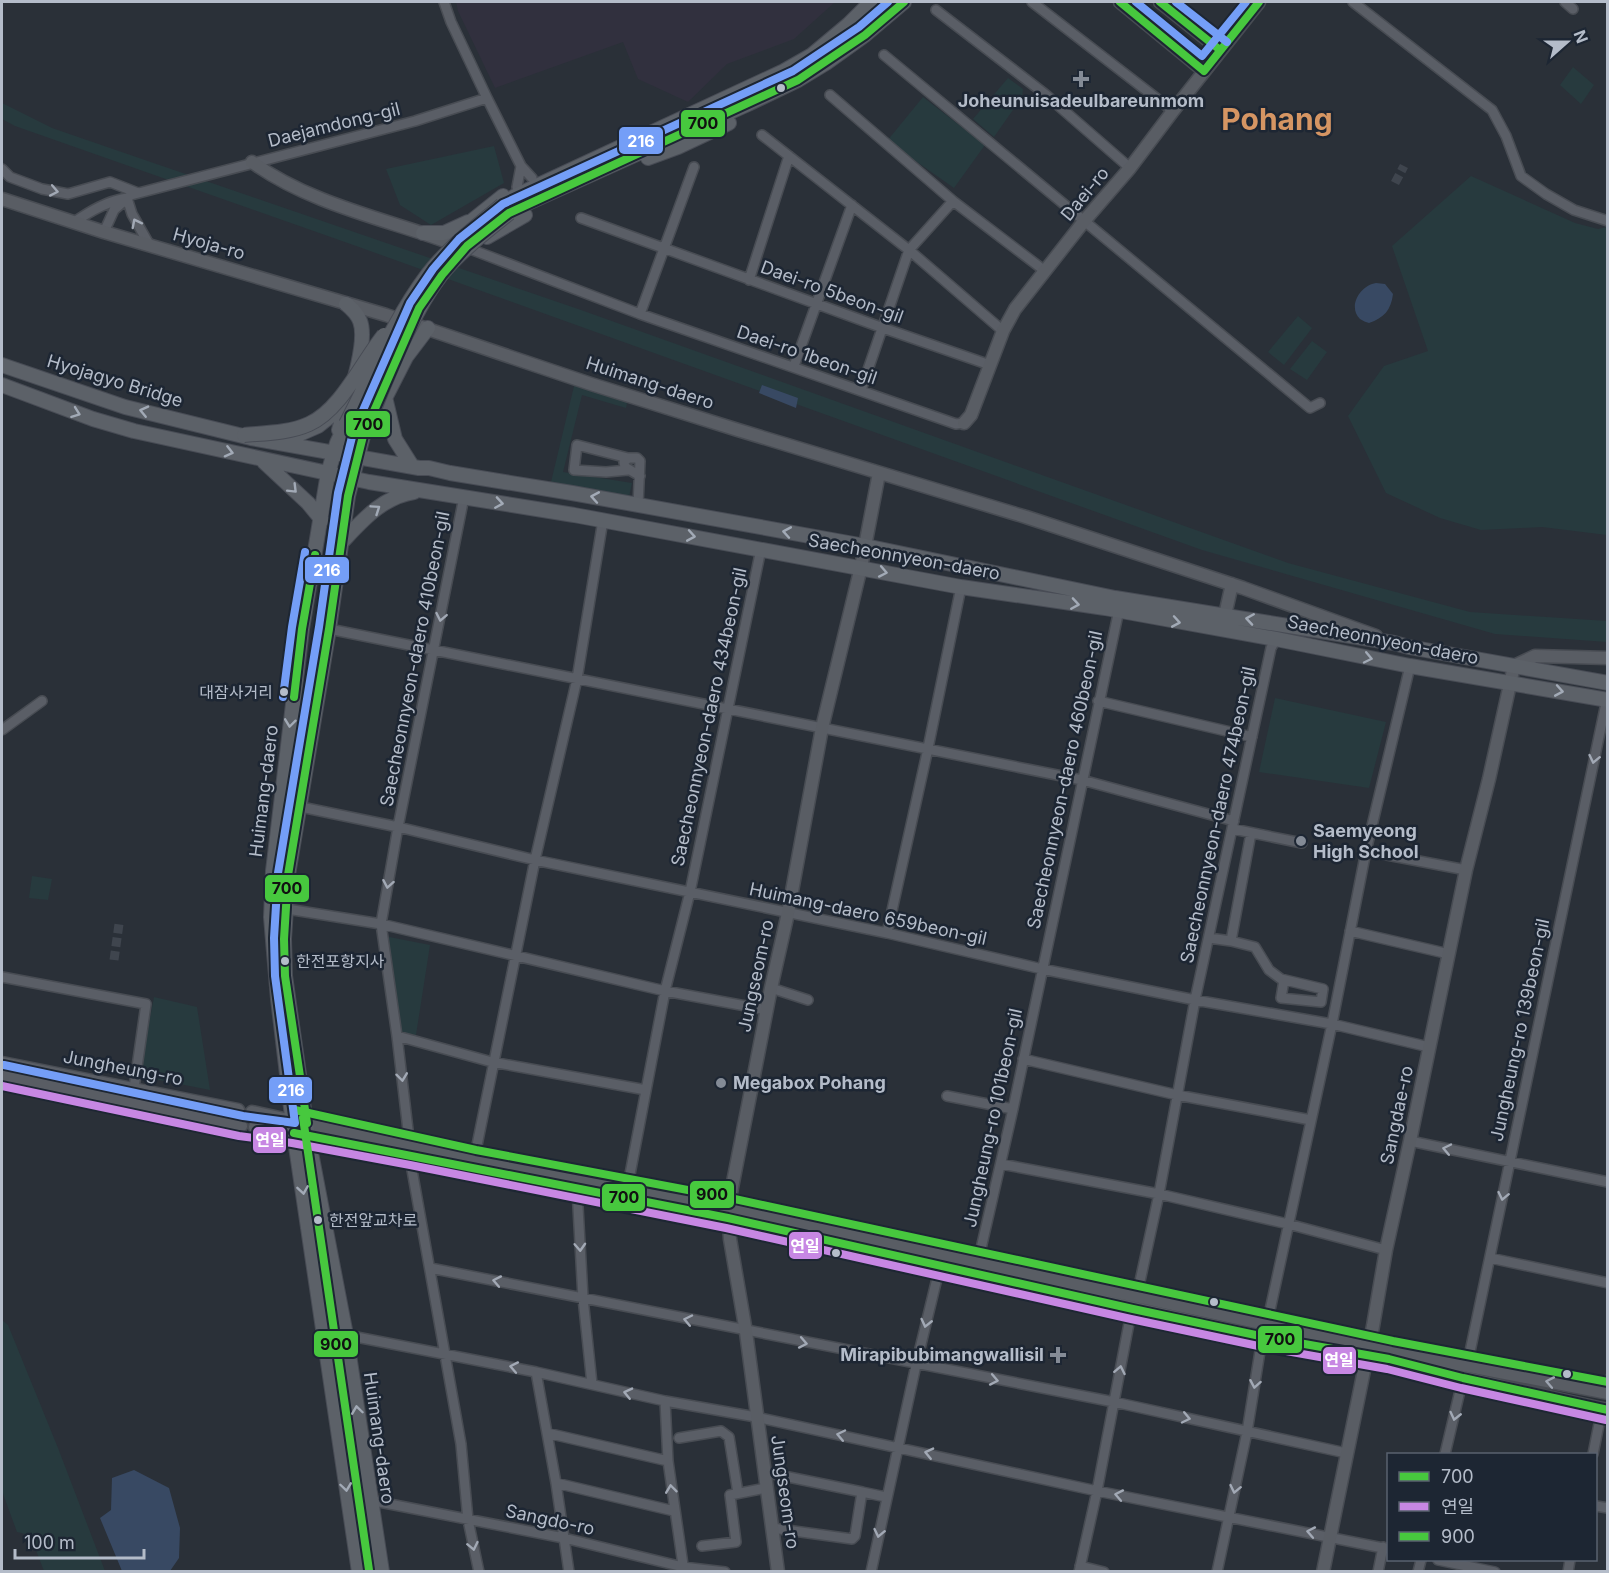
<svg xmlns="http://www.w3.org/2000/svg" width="1609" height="1573" font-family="Inter,'Noto Sans KR',sans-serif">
<rect width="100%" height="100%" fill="#2a3038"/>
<path fill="#31303e" d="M 456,2 L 835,2 L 794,39 L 727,64 L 688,102 L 638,79 L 623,42 L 495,88 L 458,11 Z"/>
<path fill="#273a3e" d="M 1573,67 L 1594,85 L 1581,104 L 1560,85 Z
M 1008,78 L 1023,89 L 1022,97 L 994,137 L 973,119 Z
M 923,97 L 985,145 L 954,188 L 887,141 Z
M 2,103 L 52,128 L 581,310 L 1288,563 L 1470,612 L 1607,621 L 1607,642 L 1495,634 L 1202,550 L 359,247 L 15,126 L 2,119 Z
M 494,146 L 504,183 L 431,225 L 400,205 L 386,169 Z
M 1471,176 L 1575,223 L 1598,229 L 1607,227 L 1607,535 L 1542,527 L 1481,530 L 1440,518 L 1386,493 L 1348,416 L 1384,366 L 1428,351 L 1392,246 Z
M 1298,316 L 1312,328 L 1284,365 L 1268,352 Z
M 1312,341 L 1327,352 L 1307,380 L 1290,369 Z
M 575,382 L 628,399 L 626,408 L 582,395 L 563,472 L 632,483 L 629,497 L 551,482 Z
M 1275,698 L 1386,722 L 1369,788 L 1259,772 Z
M 32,876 L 52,879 L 48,900 L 29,898 Z
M 384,936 L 430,945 L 416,1035 L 401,1033 Z
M 154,997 L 197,1007 L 210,1090 L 149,1078 L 144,1074 L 141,1065 Z
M 2,1320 L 8,1325 L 58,1448 L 105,1571 L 44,1571 L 30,1535 L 17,1532 L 2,1491 Z"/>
<path fill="#384963" d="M 1376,283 L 1385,284 L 1393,294 C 1391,310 1384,318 1369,323 C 1366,322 1363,321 1360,319 C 1347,306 1361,285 1376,283 Z
M 762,385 L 798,398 L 796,408 L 759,393 Z
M 134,1470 L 169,1488 L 180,1528 L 179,1558 L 170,1571 L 122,1571 L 100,1518 L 111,1510 L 112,1478 Z"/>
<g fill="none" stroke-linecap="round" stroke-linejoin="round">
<path stroke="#3f454e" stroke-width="9" stroke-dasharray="9 4.5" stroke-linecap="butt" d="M 1395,183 L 1404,166
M 114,960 L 119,924"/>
<defs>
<path id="street" d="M 1032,2 L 1173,111
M 1353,2 L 1492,110 L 1506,136 L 1521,176 L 1546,194 L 1574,210 L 1608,221
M 1565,2 L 1573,9
M 936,10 L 1045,94 L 1130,168
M 884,55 L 1310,408 L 1320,403
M 830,95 L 953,201 L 1045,271
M 487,98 L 521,166 L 532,178
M 762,135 L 909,250 L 1003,331
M 2,169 L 10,177 L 42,189 L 68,194 L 110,182 L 138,193
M 517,187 L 521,166
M 127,198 L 132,214 L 150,246
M 581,218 L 883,328 L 990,365
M 73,223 C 90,211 107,201 127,198
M 104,232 L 114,210 L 131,195 L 415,121 L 487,98 L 451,22 L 444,2
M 470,249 L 640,314 L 956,424 L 964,423
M 749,280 L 789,156
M 640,314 L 694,167
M 794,366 L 852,205
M 861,390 L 909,250 L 953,201
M 628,458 L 577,445 L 574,470 L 606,472 L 628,470
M 638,505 L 640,461 L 637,458 L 628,458 L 624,462 L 625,467 L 640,476
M 329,629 L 1082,780 L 1234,821
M 1098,701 L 1252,737
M 2,730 L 42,701
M 301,807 L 398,827 L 535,860 L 887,933 L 1042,969 L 1195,1000 L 1332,1024 L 1429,1047
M 1233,829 L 1302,843
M 1251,833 L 1231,941 L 1255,947 L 1269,970 L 1281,979 L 1323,989 L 1321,1002 L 1281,998 L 1284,980
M 1366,851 L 1466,870
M 287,909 L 381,924 L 665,991 L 767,1010
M 1350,931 L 1449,954
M 887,933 L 927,753 L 961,587
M 1209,938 L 1231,941
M 2,977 L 146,1004 L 134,1088
M 771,988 L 808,1000
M 397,1036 L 492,1062 L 646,1090
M 1023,1059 L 1177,1095 L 1311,1120
M 947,1096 L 1013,1109
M 1410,1141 L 1608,1182
M 410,1147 L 397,1036 L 381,924 L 398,827 L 464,497
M 412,1155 L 412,1170 L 461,1444 L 468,1520 L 479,1572
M 474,1160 L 535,860 L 577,679 L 603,520
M 1001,1164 L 1159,1194 L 1288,1224 L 1386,1250
M 577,1189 L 583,1298 L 592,1384
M 627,1190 L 665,991 L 690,892 L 761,549
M 1490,1258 L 1608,1283
M 977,1266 L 1013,1109 L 1120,605
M 430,1268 L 1114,1402 L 1346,1453
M 1137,1295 L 1159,1194 L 1195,1000 L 1271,648 L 1276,639
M 1267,1324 L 1332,1024 L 1366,851 L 1410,666
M 346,1335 L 536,1372 L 665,1401 L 756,1417 L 1097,1491 L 1388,1549
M 1467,1366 L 1605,708 L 1608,702
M 536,1372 L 556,1483 L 569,1572
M 1605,1393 L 1608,1380
M 665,1401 L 668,1461 L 684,1572
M 547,1433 L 668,1461
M 679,1438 L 721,1431 L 729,1437 L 738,1493
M 1445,1454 L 1463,1378
M 1593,1454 L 1602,1409
M 764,1472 L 862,1492 L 855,1536 L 852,1539 L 772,1528
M 556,1483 L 674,1511
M 862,1492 L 886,1497
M 369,1500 L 564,1538 L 683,1567 L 725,1572
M 1596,1506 L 1608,1508
M 702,1546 L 736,1542 L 730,1495 L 766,1488
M 1438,1560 L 1495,1572
M 1080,1566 L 1104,1572
M 871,1572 L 916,1365 L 940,1266
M 1079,1572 L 1097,1491 L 1130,1318 L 1133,1309
M 1217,1572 L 1247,1432 L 1261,1345 L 1265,1337
M 1378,1572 L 1383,1547
M 1418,1572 L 1421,1560
M 1568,1572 L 1570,1560"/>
<path id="secondary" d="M 1120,2 L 1204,71
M 1160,2 L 1220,50
M 252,162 C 310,204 385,219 451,243
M 2,199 L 104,232 L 386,315 L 591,384 L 738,430 L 1026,517 L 1243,588 L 1376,636
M 964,423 L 971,415 L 1003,331 L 1015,309 L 1085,220 L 1130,168 L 1173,111 L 1259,2
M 1225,615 L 1232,584
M 2,1063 L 238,1110
M 2,1075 L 241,1126
M 252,1112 L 410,1147 L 728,1208 L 1391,1351 L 1608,1393
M 255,1127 L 410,1155
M 530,1179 L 728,1218 L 1265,1337 C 1381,1355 1493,1386 1608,1410
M 778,1572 L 746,1332 L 730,1239 L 728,1208 L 771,988 L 788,913 L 822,728 L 861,567 L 879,473
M 1323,1572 L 1373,1326 L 1386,1250 L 1410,1141 L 1466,870 L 1489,779 L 1514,666 L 1535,656 L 1608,658"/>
<path id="primary" d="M 648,158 L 678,147 L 729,123
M 502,205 L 515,196 L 784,71 L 812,55 L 849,24 L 871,2
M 509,213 L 530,202 L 748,104 L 798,80 L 826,63 L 865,35 L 904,2
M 423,233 L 444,233 L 468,222
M 461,233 L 473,220 L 503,196
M 487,237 L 525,215
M 2,365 L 125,407 L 251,438 L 419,468 L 429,468 L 450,473 L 572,493 L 865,546 L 1115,598 L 1394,643 L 1409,647 L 1608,683
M 2,385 L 93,419 L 134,431 L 369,482 L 574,515 L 961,587 L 1105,608 L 1276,639 L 1410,666 L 1608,700
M 385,397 L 395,439 L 412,466
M 383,402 L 406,357 L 428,328
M 346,424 L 337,443 L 328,473 L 302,629 L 273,871 L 271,917 L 278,999 L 294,1133 L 359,1572
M 339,430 C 346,406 369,344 360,321 C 357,313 352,309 346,304
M 363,436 L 348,496 L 329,629 L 288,875 L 284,939 L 285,976 L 308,1137 L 346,1335 L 382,1572
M 279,443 L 318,426 L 333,414
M 264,462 L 308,503 L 322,520
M 341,543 C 362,521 382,497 414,492"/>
</defs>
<use href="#street" stroke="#484c53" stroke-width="12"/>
<use href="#secondary" stroke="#484c53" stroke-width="15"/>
<use href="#primary" stroke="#484c55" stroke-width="16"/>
<use href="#street" stroke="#5a5e66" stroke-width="9"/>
<use href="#secondary" stroke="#595d64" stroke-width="12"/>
<use href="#primary" stroke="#5c6168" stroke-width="14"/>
<defs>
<path id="primary-bridge" d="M 346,424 C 372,374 394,319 428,274 C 449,247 476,227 502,205
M 244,435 C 266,433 289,433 309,424 C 341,410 362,362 384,335
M 363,436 C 385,384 407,320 441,275 C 460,251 485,233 509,213"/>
</defs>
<use href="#primary-bridge" stroke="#484c55" stroke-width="16" stroke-linecap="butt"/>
<use href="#primary-bridge" stroke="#5c6168" stroke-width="14"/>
<defs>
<path id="bus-1" d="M 1120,2 L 1204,71
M 1160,2 L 1220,50
M 1204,71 L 1259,2
M 294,697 L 302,629 L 315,555
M 307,1123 L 285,976 L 284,939 L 288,875 L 329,629 L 348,496 L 363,436 L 419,308 L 442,275 L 467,246 L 509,213 L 798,80 L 865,35 L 904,2
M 294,1133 L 728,1218 L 1133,1309 L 1265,1337 L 1389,1359 L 1463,1378 L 1608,1410"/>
<path id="bus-2" d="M 2,1086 L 239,1136 L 292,1143 L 410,1165 L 726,1228 L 1131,1319 L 1263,1347 L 1387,1369 L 1461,1388 L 1606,1420"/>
<path id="bus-3" d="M 295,1110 L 476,1150 L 730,1198 L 1393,1341 L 1608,1382
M 303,1118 L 369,1570"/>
<path id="bus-4" d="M 1136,2 L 1202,56 L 1246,2
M 1176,2 L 1227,42
M 283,697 L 292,627 L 305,552
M 4,1065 L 243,1116 L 295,1123 L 275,976 L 274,938 L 278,873 L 319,627 L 338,493 L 353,433 L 410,303 L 433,269 L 459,239 L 503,204 L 793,71 L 859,27 L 888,2"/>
</defs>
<use href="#bus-1" stroke="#1d2633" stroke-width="12"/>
<use href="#bus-2" stroke="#1d2633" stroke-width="12"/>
<use href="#bus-3" stroke="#1d2633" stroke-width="12"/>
<use href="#bus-4" stroke="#1d2633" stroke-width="12"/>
<use href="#bus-1" stroke="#47c83e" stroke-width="8"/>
<use href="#bus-2" stroke="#c787e3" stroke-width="8"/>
<use href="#bus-3" stroke="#47c83e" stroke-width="8"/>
<use href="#bus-4" stroke="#749ef7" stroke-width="8"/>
</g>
<defs><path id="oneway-chevron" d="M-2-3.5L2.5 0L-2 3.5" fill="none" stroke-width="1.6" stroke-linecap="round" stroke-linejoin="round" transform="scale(1.5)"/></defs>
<g stroke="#a2a9b5">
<use href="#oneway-chevron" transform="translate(54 191) rotate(11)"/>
<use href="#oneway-chevron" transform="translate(136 223) rotate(-117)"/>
<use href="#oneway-chevron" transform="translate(441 617) rotate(101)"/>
<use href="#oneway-chevron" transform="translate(1594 759) rotate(102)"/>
<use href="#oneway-chevron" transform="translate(388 884) rotate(100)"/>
<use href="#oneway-chevron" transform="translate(402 1077) rotate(83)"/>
<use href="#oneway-chevron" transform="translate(1447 1149) rotate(-168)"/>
<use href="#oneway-chevron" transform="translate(1503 1196) rotate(102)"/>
<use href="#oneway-chevron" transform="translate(580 1247) rotate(87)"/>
<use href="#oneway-chevron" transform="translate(497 1281) rotate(-169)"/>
<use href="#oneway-chevron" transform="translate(688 1320) rotate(-168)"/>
<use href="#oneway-chevron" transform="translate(926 1323) rotate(103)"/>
<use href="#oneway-chevron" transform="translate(803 1343) rotate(11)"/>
<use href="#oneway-chevron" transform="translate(514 1367) rotate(-169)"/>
<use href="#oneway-chevron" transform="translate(1120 1370) rotate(-79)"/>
<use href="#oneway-chevron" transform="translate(994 1380) rotate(11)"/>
<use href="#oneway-chevron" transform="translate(1255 1384) rotate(100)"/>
<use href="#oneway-chevron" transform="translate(628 1393) rotate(-167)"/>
<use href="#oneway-chevron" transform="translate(1455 1416) rotate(103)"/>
<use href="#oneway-chevron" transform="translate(1186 1418) rotate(12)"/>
<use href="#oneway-chevron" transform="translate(841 1435) rotate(-168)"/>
<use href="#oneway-chevron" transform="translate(929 1453) rotate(-167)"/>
<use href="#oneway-chevron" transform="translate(671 1489) rotate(-97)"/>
<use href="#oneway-chevron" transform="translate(1235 1489) rotate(102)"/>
<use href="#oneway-chevron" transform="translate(1119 1495) rotate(-169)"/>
<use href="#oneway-chevron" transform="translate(1311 1532) rotate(-169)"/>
<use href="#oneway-chevron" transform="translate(879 1533) rotate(102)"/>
<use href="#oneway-chevron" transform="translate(473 1546) rotate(78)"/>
</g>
<g stroke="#a2aab6">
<use href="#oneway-chevron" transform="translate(144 411) rotate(-167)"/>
<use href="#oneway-chevron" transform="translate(76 413) rotate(20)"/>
<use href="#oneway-chevron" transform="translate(229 452) rotate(14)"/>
<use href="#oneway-chevron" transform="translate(293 489) rotate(45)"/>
<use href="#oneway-chevron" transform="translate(595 497) rotate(-170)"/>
<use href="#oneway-chevron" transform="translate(499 503) rotate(9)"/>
<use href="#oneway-chevron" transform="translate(376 509) rotate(-34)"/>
<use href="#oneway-chevron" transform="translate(787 532) rotate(-170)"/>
<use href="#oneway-chevron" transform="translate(691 536) rotate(10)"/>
<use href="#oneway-chevron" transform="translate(883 572) rotate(11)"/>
<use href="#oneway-chevron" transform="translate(1075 604) rotate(9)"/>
<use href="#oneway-chevron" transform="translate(1250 619) rotate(-171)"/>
<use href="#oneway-chevron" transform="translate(1176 622) rotate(10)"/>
<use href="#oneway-chevron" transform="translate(1368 658) rotate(12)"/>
<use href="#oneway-chevron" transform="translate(1559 691) rotate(10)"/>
<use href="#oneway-chevron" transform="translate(290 723) rotate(97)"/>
<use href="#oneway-chevron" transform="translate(303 1190) rotate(81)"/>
<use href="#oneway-chevron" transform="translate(357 1410) rotate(-98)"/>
<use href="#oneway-chevron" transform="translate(346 1487) rotate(82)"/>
</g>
<use stroke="#9da4b0" href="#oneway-chevron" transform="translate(1550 1382) rotate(-169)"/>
<g fill="#848b96" stroke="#1d2633" stroke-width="2">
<path d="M1078 70h6v6h6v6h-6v6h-6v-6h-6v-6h6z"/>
<circle cx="1301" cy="841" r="6"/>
<circle cx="721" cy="1083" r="6"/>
<path d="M1055 1346h6v6h6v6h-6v6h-6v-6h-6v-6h6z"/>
</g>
<g fill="#b4bcc9" stroke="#1d2633" stroke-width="2">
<circle cx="781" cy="88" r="5"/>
<circle cx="284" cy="692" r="5"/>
<circle cx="285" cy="961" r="5"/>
<circle cx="318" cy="1220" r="5"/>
<circle cx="836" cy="1253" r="5"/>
<circle cx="1214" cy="1302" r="5"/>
<circle cx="1567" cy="1374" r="5"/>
</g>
<g text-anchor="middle" stroke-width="5" stroke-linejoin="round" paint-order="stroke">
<g font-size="16" fill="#b4bcc9" stroke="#1d2633" text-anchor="start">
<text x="273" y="698" text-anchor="end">대잠사거리</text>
<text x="296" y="967">한전포항지사</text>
<text x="329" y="1226">한전앞교차로</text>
</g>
<g font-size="18" font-weight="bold" fill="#b4bcc9" stroke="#1d2633" text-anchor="start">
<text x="1081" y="107" text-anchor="middle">Joheunuisadeulbareunmom</text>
<text x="1313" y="837">Saemyeong<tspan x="1313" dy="21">High School</tspan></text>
<text x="733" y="1089">Megabox Pohang</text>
<text x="1044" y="1361" text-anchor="end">Mirapibubimangwallisil</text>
</g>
<g font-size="18" fill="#b4bcc9" stroke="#1d2633">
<text transform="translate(334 125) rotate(-14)" y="6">Daejamdong-gil</text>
<text transform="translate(1085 194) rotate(-50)" y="6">Daei-ro</text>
<text transform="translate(209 244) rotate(16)" y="6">Hyoja-ro</text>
<text transform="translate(832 292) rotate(20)" y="6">Daei-ro 5beon-gil</text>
<text transform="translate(807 355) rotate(19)" y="6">Daei-ro 1beon-gil</text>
<text transform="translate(115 381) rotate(17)" y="6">Hyojagyo Bridge</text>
<text transform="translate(650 383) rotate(18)" y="6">Huimang-daero</text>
<text transform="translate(904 557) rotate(10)" y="6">Saecheonnyeon-daero</text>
<text transform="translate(1383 640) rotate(11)" y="6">Saecheonnyeon-daero</text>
<text transform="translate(415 659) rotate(-79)" y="6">Saecheonnyeon-daero 410beon-gil</text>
<text transform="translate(709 717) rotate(-78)" y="6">Saecheonnyeon-daero 434beon-gil</text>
<text transform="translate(1065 780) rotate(-78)" y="6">Saecheonnyeon-daero 460beon-gil</text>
<text transform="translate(264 791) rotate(-83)" y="6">Huimang-daero</text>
<text transform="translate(1218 815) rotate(-78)" y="6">Saecheonnyeon-daero 474beon-gil</text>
<text transform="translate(868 914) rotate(12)" y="6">Huimang-daero 659beon-gil</text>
<text transform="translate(756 976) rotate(-78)" y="6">Jungseom-ro</text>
<text transform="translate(1520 1030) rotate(-78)" y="6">Jungheung-ro 139beon-gil</text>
<text transform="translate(123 1068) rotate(11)" y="6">Jungheung-ro</text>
<text transform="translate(1397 1115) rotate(-78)" y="6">Sangdae-ro</text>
<text transform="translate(993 1118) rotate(-78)" y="6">Jungheung-ro 101beon-gil</text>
<text transform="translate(379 1438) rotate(82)" y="6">Huimang-daero</text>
<text transform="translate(785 1492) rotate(82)" y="6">Jungseom-ro</text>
<text transform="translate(550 1520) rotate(12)" y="6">Sangdo-ro</text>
</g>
<g font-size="30" font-weight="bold" fill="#d59563" stroke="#1d2633">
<text x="1277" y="130">Pohang</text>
</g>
</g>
<g stroke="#1d2633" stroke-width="2">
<rect x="680" y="109" width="46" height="29" rx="6" fill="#47c83e"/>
<rect x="618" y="126" width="46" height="29" rx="6" fill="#749ef7"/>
<rect x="345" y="410" width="46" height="28" rx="6" fill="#47c83e"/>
<rect x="304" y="556" width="46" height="28" rx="6" fill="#749ef7"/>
<rect x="264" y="874" width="46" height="29" rx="6" fill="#47c83e"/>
<rect x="268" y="1076" width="45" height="28" rx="6" fill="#749ef7"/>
<rect x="252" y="1126" width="35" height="28" rx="6" fill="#c787e3"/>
<rect x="689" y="1180" width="46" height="29" rx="6" fill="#47c83e"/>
<rect x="601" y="1183" width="45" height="29" rx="6" fill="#47c83e"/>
<rect x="788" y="1231" width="35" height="29" rx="6" fill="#c787e3"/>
<rect x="1257" y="1325" width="46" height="29" rx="6" fill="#47c83e"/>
<rect x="313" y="1330" width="46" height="28" rx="6" fill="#47c83e"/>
<rect x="1322" y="1346" width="35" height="29" rx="6" fill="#c787e3"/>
</g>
<g font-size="16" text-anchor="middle" font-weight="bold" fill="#fff">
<text x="641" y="147">216</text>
<text x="327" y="576">216</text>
<text x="291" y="1096">216</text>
<text x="270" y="1146">연일</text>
<text x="805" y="1252">연일</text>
<text x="1339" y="1366">연일</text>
</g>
<g font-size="16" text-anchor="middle" font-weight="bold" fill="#111">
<text x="703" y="129">700</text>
<text x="368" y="430">700</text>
<text x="287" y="894">700</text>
<text x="712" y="1200">900</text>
<text x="624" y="1203">700</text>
<text x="1280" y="1345">700</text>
<text x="336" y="1350">900</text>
</g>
<rect width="1609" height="1573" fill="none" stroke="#b4bcc9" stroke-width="6"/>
<rect x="1387" y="1453" width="210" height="108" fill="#1d2633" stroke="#59626f" stroke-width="1.5"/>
<rect x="1399" y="1472" width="30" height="9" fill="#47c83e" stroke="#59626f" stroke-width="1.5"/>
<text x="1441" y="1483" font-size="18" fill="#b4bcc9">700</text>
<rect x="1399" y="1502" width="30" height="9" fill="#c787e3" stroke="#59626f" stroke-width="1.5"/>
<text x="1441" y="1513" font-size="18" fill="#b4bcc9">연일</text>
<rect x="1399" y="1532" width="30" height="9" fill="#47c83e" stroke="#59626f" stroke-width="1.5"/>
<text x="1441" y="1543" font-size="18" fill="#b4bcc9">900</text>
<g transform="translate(1567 42) rotate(69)" stroke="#1d2633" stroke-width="4.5" paint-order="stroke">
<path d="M0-4.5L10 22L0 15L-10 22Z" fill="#b4bcc9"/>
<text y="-9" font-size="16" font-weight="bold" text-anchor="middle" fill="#b4bcc9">N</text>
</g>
<path d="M15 1549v9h129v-9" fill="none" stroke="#b4bcc9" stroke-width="3"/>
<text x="24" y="1549" font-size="18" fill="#b4bcc9" stroke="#1d2633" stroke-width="4.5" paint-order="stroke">100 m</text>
</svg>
